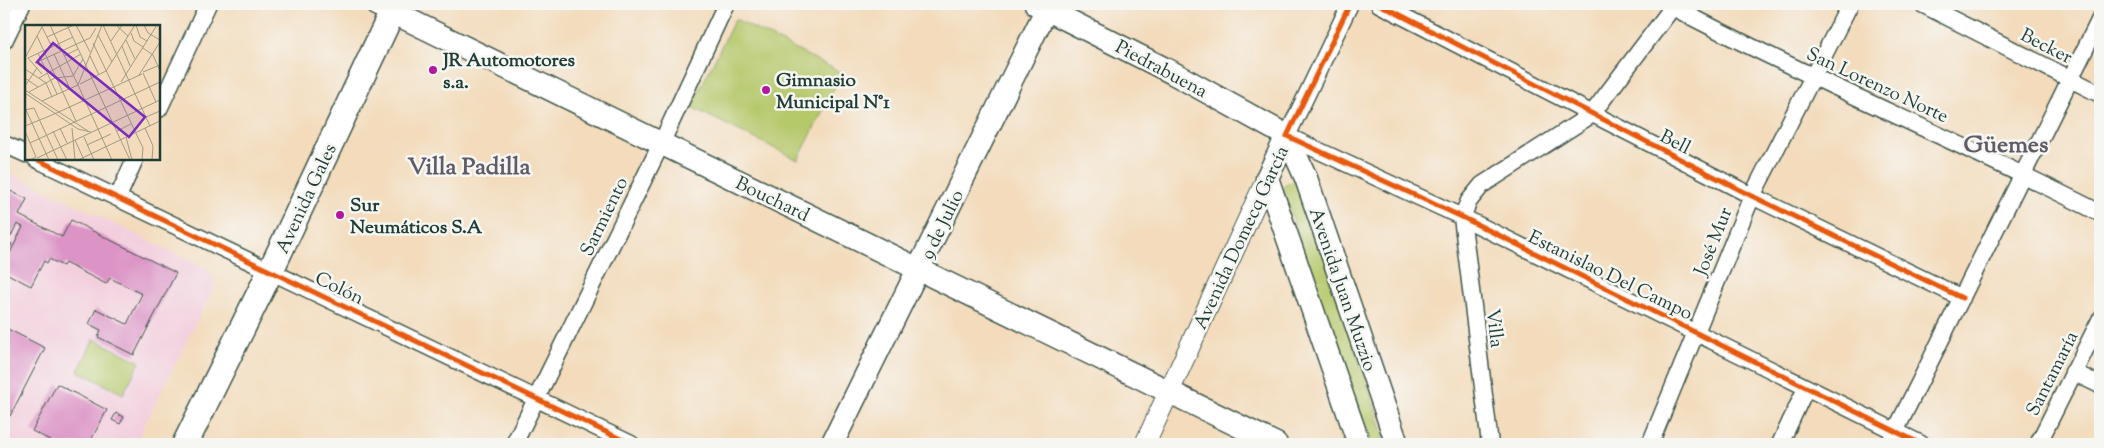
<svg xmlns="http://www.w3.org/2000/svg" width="2104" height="448" font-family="'Sorts Mill Goudy',serif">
<rect width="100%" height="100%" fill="#f6f6f2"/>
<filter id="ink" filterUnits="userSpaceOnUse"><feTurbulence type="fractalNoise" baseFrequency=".02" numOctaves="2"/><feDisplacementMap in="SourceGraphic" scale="10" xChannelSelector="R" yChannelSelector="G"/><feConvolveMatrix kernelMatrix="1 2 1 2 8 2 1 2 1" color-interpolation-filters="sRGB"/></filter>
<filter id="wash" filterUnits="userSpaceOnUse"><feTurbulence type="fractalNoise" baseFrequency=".0096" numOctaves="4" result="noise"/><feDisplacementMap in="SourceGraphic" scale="20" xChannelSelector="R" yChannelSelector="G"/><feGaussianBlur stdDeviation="1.12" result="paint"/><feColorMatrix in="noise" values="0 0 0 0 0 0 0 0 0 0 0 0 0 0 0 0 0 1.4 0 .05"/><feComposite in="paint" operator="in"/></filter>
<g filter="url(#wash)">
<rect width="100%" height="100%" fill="#f3dbbb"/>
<path fill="#f3cfde" d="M 4,170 L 209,270 L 215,285 L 135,444 L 17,444 L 4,438 Z"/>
<path fill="#b5c86b" stroke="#6a8250" d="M 735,19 L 842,73 L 798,160 L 691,107 Z
M 1295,181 L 1301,187 L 1387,444 L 1368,444 L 1283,190 L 1285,184 Z
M 94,339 L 140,362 L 123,394 L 78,371 Z"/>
<g id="blocks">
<path fill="#dc93c6" d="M 4,188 L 27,199 L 19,215 L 62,237 L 71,220 L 176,273 L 134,355 L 98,337 L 101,330 L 89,324 L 96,309 L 127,324 L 142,294 L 110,278 L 106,284 L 65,263 L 63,266 L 49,259 L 47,263 L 44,261 L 31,286 L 4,272 L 4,265 L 23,227 L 17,224 L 11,236 L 4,232 Z
M 4,241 L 12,244 L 4,261 Z
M 4,287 L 9,290 L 4,301 Z
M 4,327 L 45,348 L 10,416 L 4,413 Z
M 57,384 L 107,410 L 89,444 L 48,444 L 50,440 L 32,431 Z
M 116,413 L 124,417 L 120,424 L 112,420 Z"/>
</g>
</g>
<g filter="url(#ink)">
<use href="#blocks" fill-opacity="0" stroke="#3f5548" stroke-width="1"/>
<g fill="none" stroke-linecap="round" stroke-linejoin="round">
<defs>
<path id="minor" d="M 1350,4 L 1287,136 L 1462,217 L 1921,444
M 1379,4 L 1752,196 L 1962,298
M 1667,4 C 1809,79 1957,140 2100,213
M 1922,4 L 2100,94
M 4,41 L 22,4
M 159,109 L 208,4
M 4,144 L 26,154
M 36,159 L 631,444
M 118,197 L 135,159
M 2073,372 L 2100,385
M 514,444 L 661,144 L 726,4
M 1490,444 L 1462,217 L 1469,201 L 1482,185 L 1591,115 L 1675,4
M 1650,444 L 1752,196 L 1850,4
M 1780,444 L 1806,388
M 1889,444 L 2100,19
M 2038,444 L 2100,320"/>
<path id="tertiary" d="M 1145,444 L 1267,178"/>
<path id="secondary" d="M 376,4 L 1276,444
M 1036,4 L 1173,73 L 1287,136
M 1287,136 L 1267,178 L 1359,444
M 1287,136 L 1306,178 L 1397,444
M 832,444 L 1049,4"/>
<path id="primary" d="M 185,444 L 271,270 L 396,4"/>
</defs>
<use href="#minor" stroke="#3f5548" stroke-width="19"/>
<use href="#tertiary" stroke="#3f5548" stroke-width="22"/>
<use href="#secondary" stroke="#3f5548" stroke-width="25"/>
<use href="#primary" stroke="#3f5548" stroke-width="28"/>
<use href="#minor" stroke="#fff" stroke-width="16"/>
<use href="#tertiary" stroke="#fff" stroke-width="20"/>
<use href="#secondary" stroke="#fff" stroke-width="22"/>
<use href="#primary" stroke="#fff" stroke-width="25"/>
<defs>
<path id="cycleway" d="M 1350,4 L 1287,136 L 1462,217 L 1921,444
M 1379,4 L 1752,196 L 1962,298
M 36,159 L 631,444"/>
</defs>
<use href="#cycleway" stroke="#f6f6f2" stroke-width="8"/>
<use href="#cycleway" stroke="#e8590c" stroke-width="5"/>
</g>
</g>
<g fill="#b5179e" stroke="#f6f6f2" stroke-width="2">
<circle cx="433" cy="70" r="5"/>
<circle cx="766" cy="90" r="5"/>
<circle cx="340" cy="215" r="5"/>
</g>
<g text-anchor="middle" stroke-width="5" stroke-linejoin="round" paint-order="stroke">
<g font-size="19" fill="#1f3d34" stroke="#f6f6f2">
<text transform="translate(2047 45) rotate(27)" y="7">Becker</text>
<text transform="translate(1162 68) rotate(28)" y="7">Piedrabuena</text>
<text transform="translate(1878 84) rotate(25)" y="7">San Lorenzo Norte</text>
<text transform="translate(1676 141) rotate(27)" y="7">Bell</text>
<text transform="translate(305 198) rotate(-65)" y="7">Avenida Gales</text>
<text transform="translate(773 198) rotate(26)" y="7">Bouchard</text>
<text transform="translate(603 216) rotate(-64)" y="7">Sarmiento</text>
<text transform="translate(941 224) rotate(-64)" y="7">9 de Julio</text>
<text transform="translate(1240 237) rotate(-65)" y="7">Avenida Domecq García</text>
<text transform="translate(1712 241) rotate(-68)" y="7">José Mur</text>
<text transform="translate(1611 274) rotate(26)" y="7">Estanislao Del Campo</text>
<text transform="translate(340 287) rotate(26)" y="7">Colón</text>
<text transform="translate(1344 289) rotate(71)" y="7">Avenida Juan Muzzio</text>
<text transform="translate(1496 328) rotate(83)" y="7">Villa</text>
<text transform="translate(2051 373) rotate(-63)" y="7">Santamaría</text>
</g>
<g font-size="19" font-weight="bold" fill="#1f3d34" stroke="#f6f6f2" text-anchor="start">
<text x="443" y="66">JR Automotores<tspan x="443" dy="22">s.a.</tspan></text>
<text x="776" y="86">Gimnasio<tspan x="776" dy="22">Municipal N°1</tspan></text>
<text x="350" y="211">Sur<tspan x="350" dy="22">Neumáticos S.A</tspan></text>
</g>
<g font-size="24" font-weight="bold" fill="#615b67" stroke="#f6f6f2">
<text x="2006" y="152">Güemes</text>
<text x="469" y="174">Villa Padilla</text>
</g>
</g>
<g transform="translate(25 25)">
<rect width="135" height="135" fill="#f3dbbb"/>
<path fill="none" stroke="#9e9c85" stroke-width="1" d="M 42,0 L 105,135M 51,0 L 65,27M 78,0 L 125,101M 91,0 L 103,11M 111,0 L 115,12 L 122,16M 119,0 L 123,8 L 135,15M 17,2 L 27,22M 106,8 L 109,16 L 118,22M 73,10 L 87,37M 12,11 L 51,96M 22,12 L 49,0M 101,15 L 110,34M 86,16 L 97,0M 68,18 L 118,123 L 117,135M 97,21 L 105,41M 118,23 L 128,30 L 135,46M 13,28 L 32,69M 29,29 L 45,64M 39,31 L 53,24M 65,31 L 74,50M 0,33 L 18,0M 3,33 L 48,12M 3,33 L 17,49M 10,38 L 65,13 L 71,3M 0,44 L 21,58 L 27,72M 118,47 L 135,40M 118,48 L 131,77M 114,50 L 135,17M 0,53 L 13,62M 14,53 L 56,29M 96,57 L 132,0M 55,59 L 81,46 L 110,0M 53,60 L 77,0M 53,60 L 73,104M 0,61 L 12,43M 0,65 L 63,106M 4,67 L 30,53 L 48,51 L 58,34M 0,68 L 53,104 L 66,107M 17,76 L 53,60 L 25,0M 0,83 L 24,135M 0,85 L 9,83 L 33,135M 27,90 L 117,49M 121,92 L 135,86M 0,101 L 27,90M 35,103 L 42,118M 47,103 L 50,135M 120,103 L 128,121 L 127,135M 73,104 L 87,135M 0,106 L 11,132 L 5,135M 28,106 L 42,135M 92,106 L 106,99M 59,112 L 69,135M 101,112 L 107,135M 50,115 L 59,135M 5,118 L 135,57M 62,120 L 86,109M 12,133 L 135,75M 53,135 L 135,96"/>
<path fill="#7b2cbf" fill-opacity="0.15" stroke="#7b2cbf" stroke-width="2.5" d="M 28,18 L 120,92 L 104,112 L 12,37 Z"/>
<rect width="135" height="135" fill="none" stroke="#1f3d34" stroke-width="2.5"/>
</g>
<rect width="2104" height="448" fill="none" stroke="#f6f6f2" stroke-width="20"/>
</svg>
